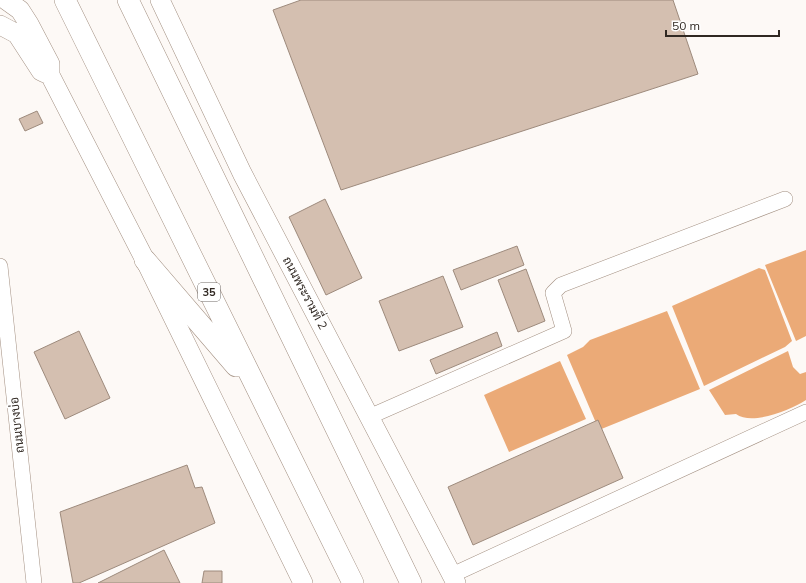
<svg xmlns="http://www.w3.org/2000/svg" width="806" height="583" font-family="Mulish,Sarabun,sans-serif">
<rect width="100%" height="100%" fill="#fdf9f6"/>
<path fill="#ebaa77" d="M 806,250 L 806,336 L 796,341 L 765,265 Z
M 759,268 L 765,270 L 792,341 L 785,347 L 704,386 L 672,306 Z
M 667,311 L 700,389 L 599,430 L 567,355 L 583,347 L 590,340 Z
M 788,351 L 793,367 L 800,374 L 806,372 L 806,400 C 790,410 752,426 736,414 L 725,415 L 709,390 Z
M 560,361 L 586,419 L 509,452 L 484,395 Z"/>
<path fill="#d4bfb0" stroke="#9d8a7c" d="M 301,0 L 673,0 L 698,74 L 341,190 L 273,10 Z
M 37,111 L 43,123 L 25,131 L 19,119 Z
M 325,199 L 362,278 L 326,295 L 289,217 Z
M 517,246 L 524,265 L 461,290 L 453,270 Z
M 526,269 L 545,321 L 518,332 L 498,280 Z
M 443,276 L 463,327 L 399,351 L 379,301 Z
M 79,331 L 110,398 L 65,419 L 34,352 Z
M 497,332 L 502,346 L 436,374 L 430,360 Z
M 598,420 L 623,478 L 473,545 L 448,487 Z
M 187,465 L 195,488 L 202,487 L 215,523 L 79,583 L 73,583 L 60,512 Z
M 164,550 L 180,583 L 98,583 Z
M 204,571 L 222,571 L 222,583 L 202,583 Z"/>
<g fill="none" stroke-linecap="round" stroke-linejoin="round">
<defs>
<path id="minor" d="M 0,266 L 34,583
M 371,416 L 564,331 L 553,293 L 561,285 L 785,199
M 452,575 L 806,412"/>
<path id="major" d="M 6,0 L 20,10 L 29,24 L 50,64 L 50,75 L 145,260 L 303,583
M 160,0 L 242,173 L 456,583
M 0,25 L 17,34 L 41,71 L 45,73"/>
<path id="highway" d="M 65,0 L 353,583
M 128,0 L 411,583
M 145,260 L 236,366"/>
</defs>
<use href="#minor" stroke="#a39082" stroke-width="16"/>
<use href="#major" stroke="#a39082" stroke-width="20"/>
<use href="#highway" stroke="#a39082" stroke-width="22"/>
<use href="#minor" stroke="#fff" stroke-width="15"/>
<use href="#major" stroke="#fff" stroke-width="19"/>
<use href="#highway" stroke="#fff" stroke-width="21"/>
</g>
<g text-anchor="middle" stroke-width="3" stroke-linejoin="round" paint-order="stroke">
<rect fill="#fff" stroke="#6e6864" stroke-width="1" x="198" y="283" width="22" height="18" rx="3"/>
<g font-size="11" font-weight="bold" fill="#302822">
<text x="209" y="296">35</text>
</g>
<g font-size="12" fill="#302822" stroke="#fff">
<text transform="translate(305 293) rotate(62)" y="4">ถนนพระรามที่ 2</text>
<text transform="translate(17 425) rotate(-96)" y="4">ถนนบางบ่อ</text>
</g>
</g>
<path d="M666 30v6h113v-6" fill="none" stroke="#302822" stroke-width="2"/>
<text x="672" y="30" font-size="12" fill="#302822" stroke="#ffffff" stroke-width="3" paint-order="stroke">50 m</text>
</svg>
